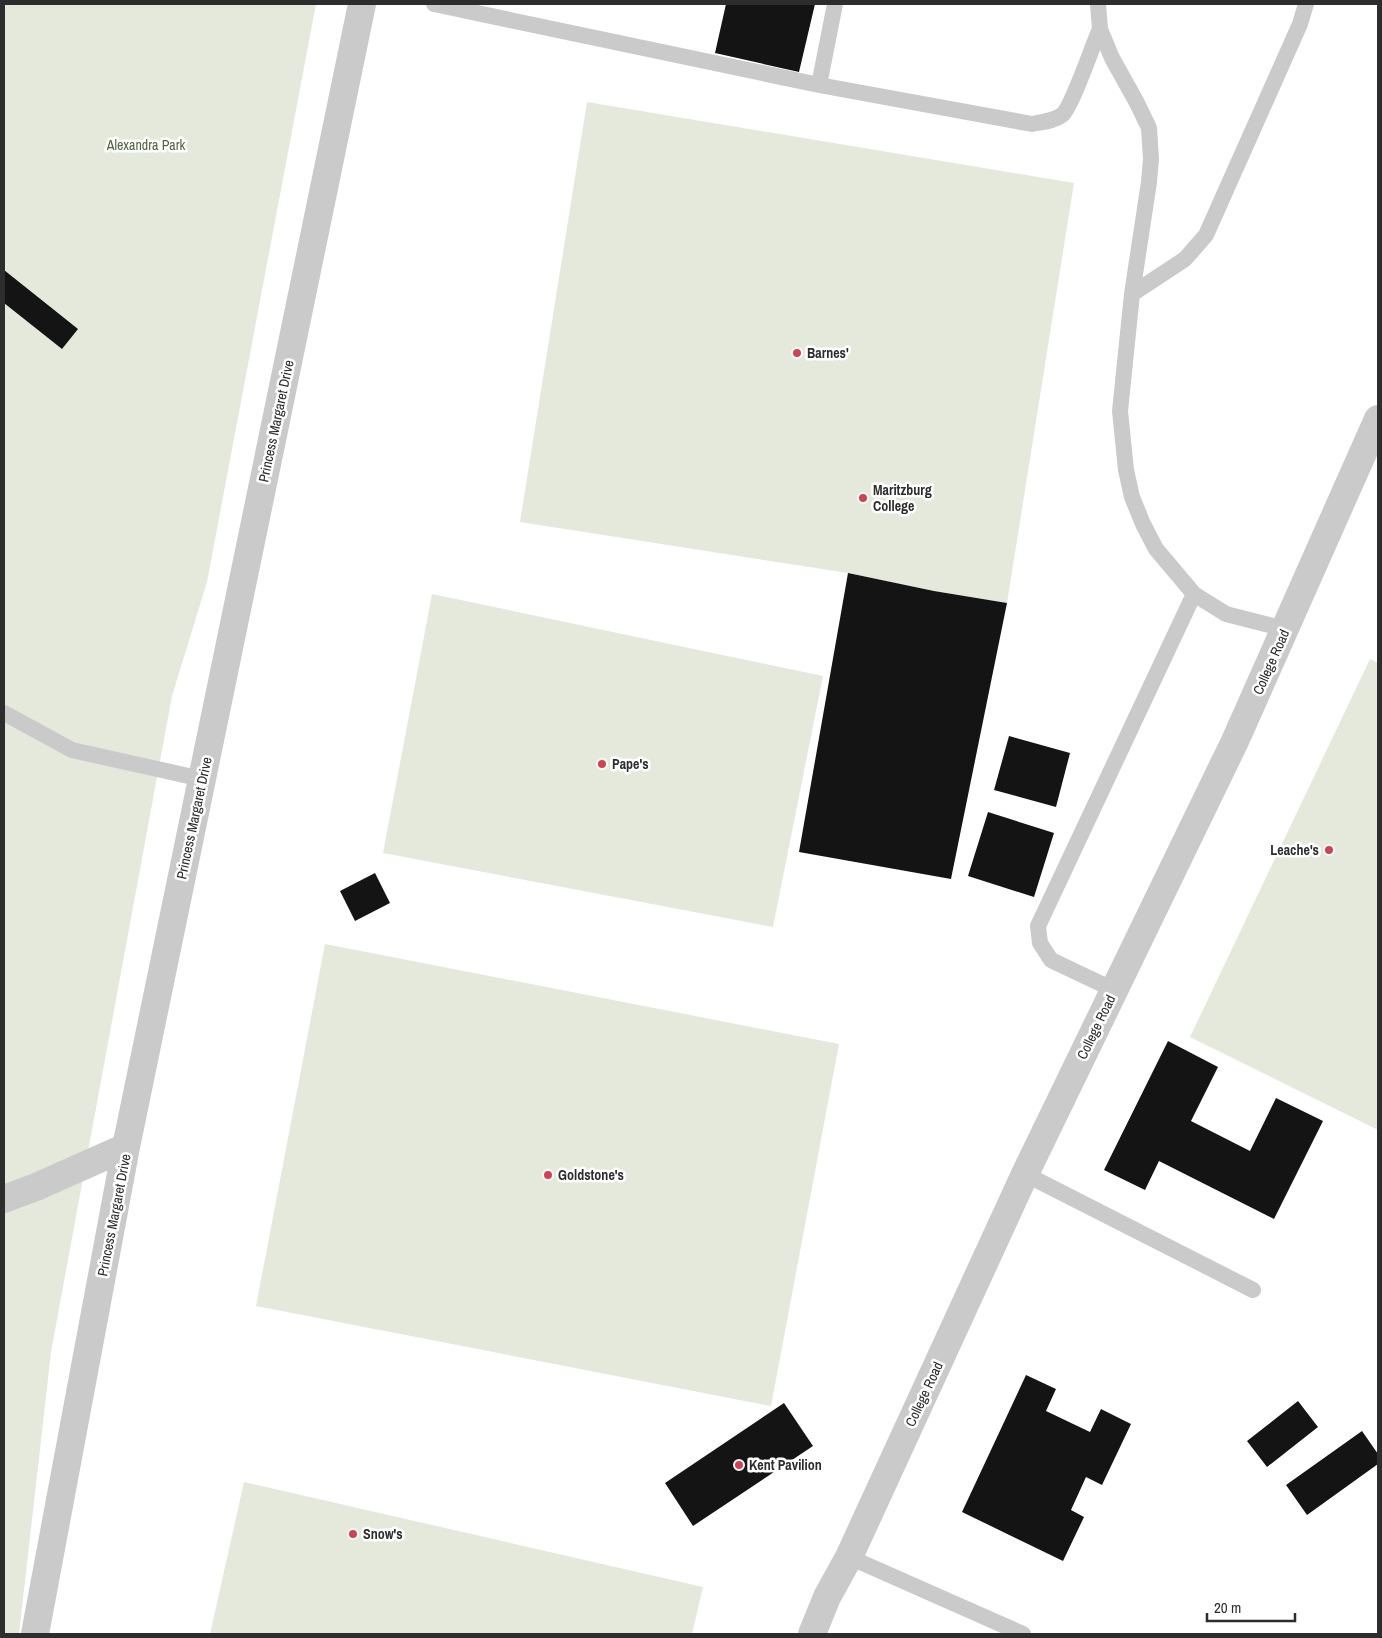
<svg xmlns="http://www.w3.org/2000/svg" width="1382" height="1638" font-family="'Archivo Narrow',sans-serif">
<rect width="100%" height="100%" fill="#fff"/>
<path fill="#e4e9dc" d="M 4,4 L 316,4 L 207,582 L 172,696 L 51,1352 L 19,1634 L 4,1634 Z
M 587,102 L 1074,183 L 1007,603 L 934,591 L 848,573 L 520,522 Z
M 432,594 L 823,676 L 773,927 L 383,853 Z
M 1370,659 L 1378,663 L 1378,1130 L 1190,1037 Z
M 325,944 L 839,1044 L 771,1406 L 256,1306 Z
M 244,1482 L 703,1587 L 692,1634 L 210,1634 Z"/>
<path fill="#141414" d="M 726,4 L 815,4 L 799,72 L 715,53 Z
M 4,270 L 78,329 L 62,349 L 4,303 Z
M 848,573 L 934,591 L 1007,603 L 951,879 L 799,852 Z
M 1009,736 L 1070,753 L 1056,807 L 994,790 Z
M 988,812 L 1054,833 L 1034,897 L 968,876 Z
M 375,873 L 390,903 L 355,921 L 340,891 Z
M 1168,1041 L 1218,1067 L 1191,1121 L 1250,1151 L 1276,1098 L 1323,1121 L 1274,1219 L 1159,1161 L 1145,1190 L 1104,1170 Z
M 1026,1375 L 1056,1389 L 1046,1411 L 1090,1432 L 1101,1409 L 1131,1424 L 1102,1485 L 1086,1477 L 1071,1510 L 1084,1517 L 1063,1561 L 962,1512 Z
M 1298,1401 L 1318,1427 L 1267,1467 L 1247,1441 Z
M 784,1403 L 813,1446 L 693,1526 L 665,1483 Z
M 1362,1431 L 1378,1454 L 1378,1464 L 1307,1515 L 1286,1485 Z"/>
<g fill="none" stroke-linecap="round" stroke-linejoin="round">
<path stroke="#cacaca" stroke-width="16" d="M 434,4 L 819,85 L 1032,124 C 1042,122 1054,121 1062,115 C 1072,107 1093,44 1100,29
M 1098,4 L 1100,29 L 1112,58 L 1137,103 L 1149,128 L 1151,159 L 1149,182 L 1132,294 L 1120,411 L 1126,470 L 1132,497 L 1143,524 L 1156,549 L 1194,594 L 1226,614 L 1285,629
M 819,85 L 835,4
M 1132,294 L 1185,259 L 1206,235 L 1300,24 L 1306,4
M 4,713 L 72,750 L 202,779
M 1114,990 L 1051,960 L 1040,943 L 1038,926 L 1194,594
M 1025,1174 L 1253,1290
M 849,1557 L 1023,1634"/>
<path stroke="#cacaca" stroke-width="28" d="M 4,1199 L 36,1187 L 126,1147
M 35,1634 L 126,1147 L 362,4"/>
<path stroke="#cacaca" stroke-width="28" d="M 812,1634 L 827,1597 L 849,1557 L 1025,1174 L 1235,741 L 1378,419"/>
</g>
<g fill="#d34054" stroke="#fff" stroke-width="2">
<circle cx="797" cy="353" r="5"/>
<circle cx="863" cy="498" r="5"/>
<circle cx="602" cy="764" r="5"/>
<circle cx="1329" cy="850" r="5"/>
<circle cx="548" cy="1175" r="5"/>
<circle cx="739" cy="1465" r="5"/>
<circle cx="353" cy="1534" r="5"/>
</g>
<g text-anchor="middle" stroke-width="5" stroke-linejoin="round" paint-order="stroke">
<g font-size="14" fill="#53643f" stroke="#fff">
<text x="146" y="150">Alexandra Park</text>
</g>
<g font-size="14" font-weight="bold" fill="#2d2d2d" stroke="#fff" text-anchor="start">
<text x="807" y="358">Barnes'</text>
<text x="873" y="495">Maritzburg<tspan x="873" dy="16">College</tspan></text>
<text x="612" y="769">Pape's</text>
<text x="1319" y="855" text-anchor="end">Leache's</text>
<text x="558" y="1180">Goldstone's</text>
<text x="749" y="1470">Kent Pavilion</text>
<text x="363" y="1539">Snow's</text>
</g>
<g font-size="14" fill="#2d2d2d" stroke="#fff">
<text transform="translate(276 421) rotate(-78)" y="5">Princess Margaret Drive</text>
<text transform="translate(1271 662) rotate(-66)" y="5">College Road</text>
<text transform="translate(194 818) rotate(-78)" y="5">Princess Margaret Drive</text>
<text transform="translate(1096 1027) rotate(-64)" y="5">College Road</text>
<text transform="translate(114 1215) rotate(-79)" y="5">Princess Margaret Drive</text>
<text transform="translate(924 1394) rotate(-65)" y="5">College Road</text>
</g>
</g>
<rect width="1382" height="1638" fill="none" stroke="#2d2d2d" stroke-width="10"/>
<path d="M1207 1613v8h88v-8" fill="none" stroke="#2d2d2d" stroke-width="2.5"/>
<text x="1214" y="1613" font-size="15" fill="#2d2d2d" stroke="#ffffff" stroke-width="4" paint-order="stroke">20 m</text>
</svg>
